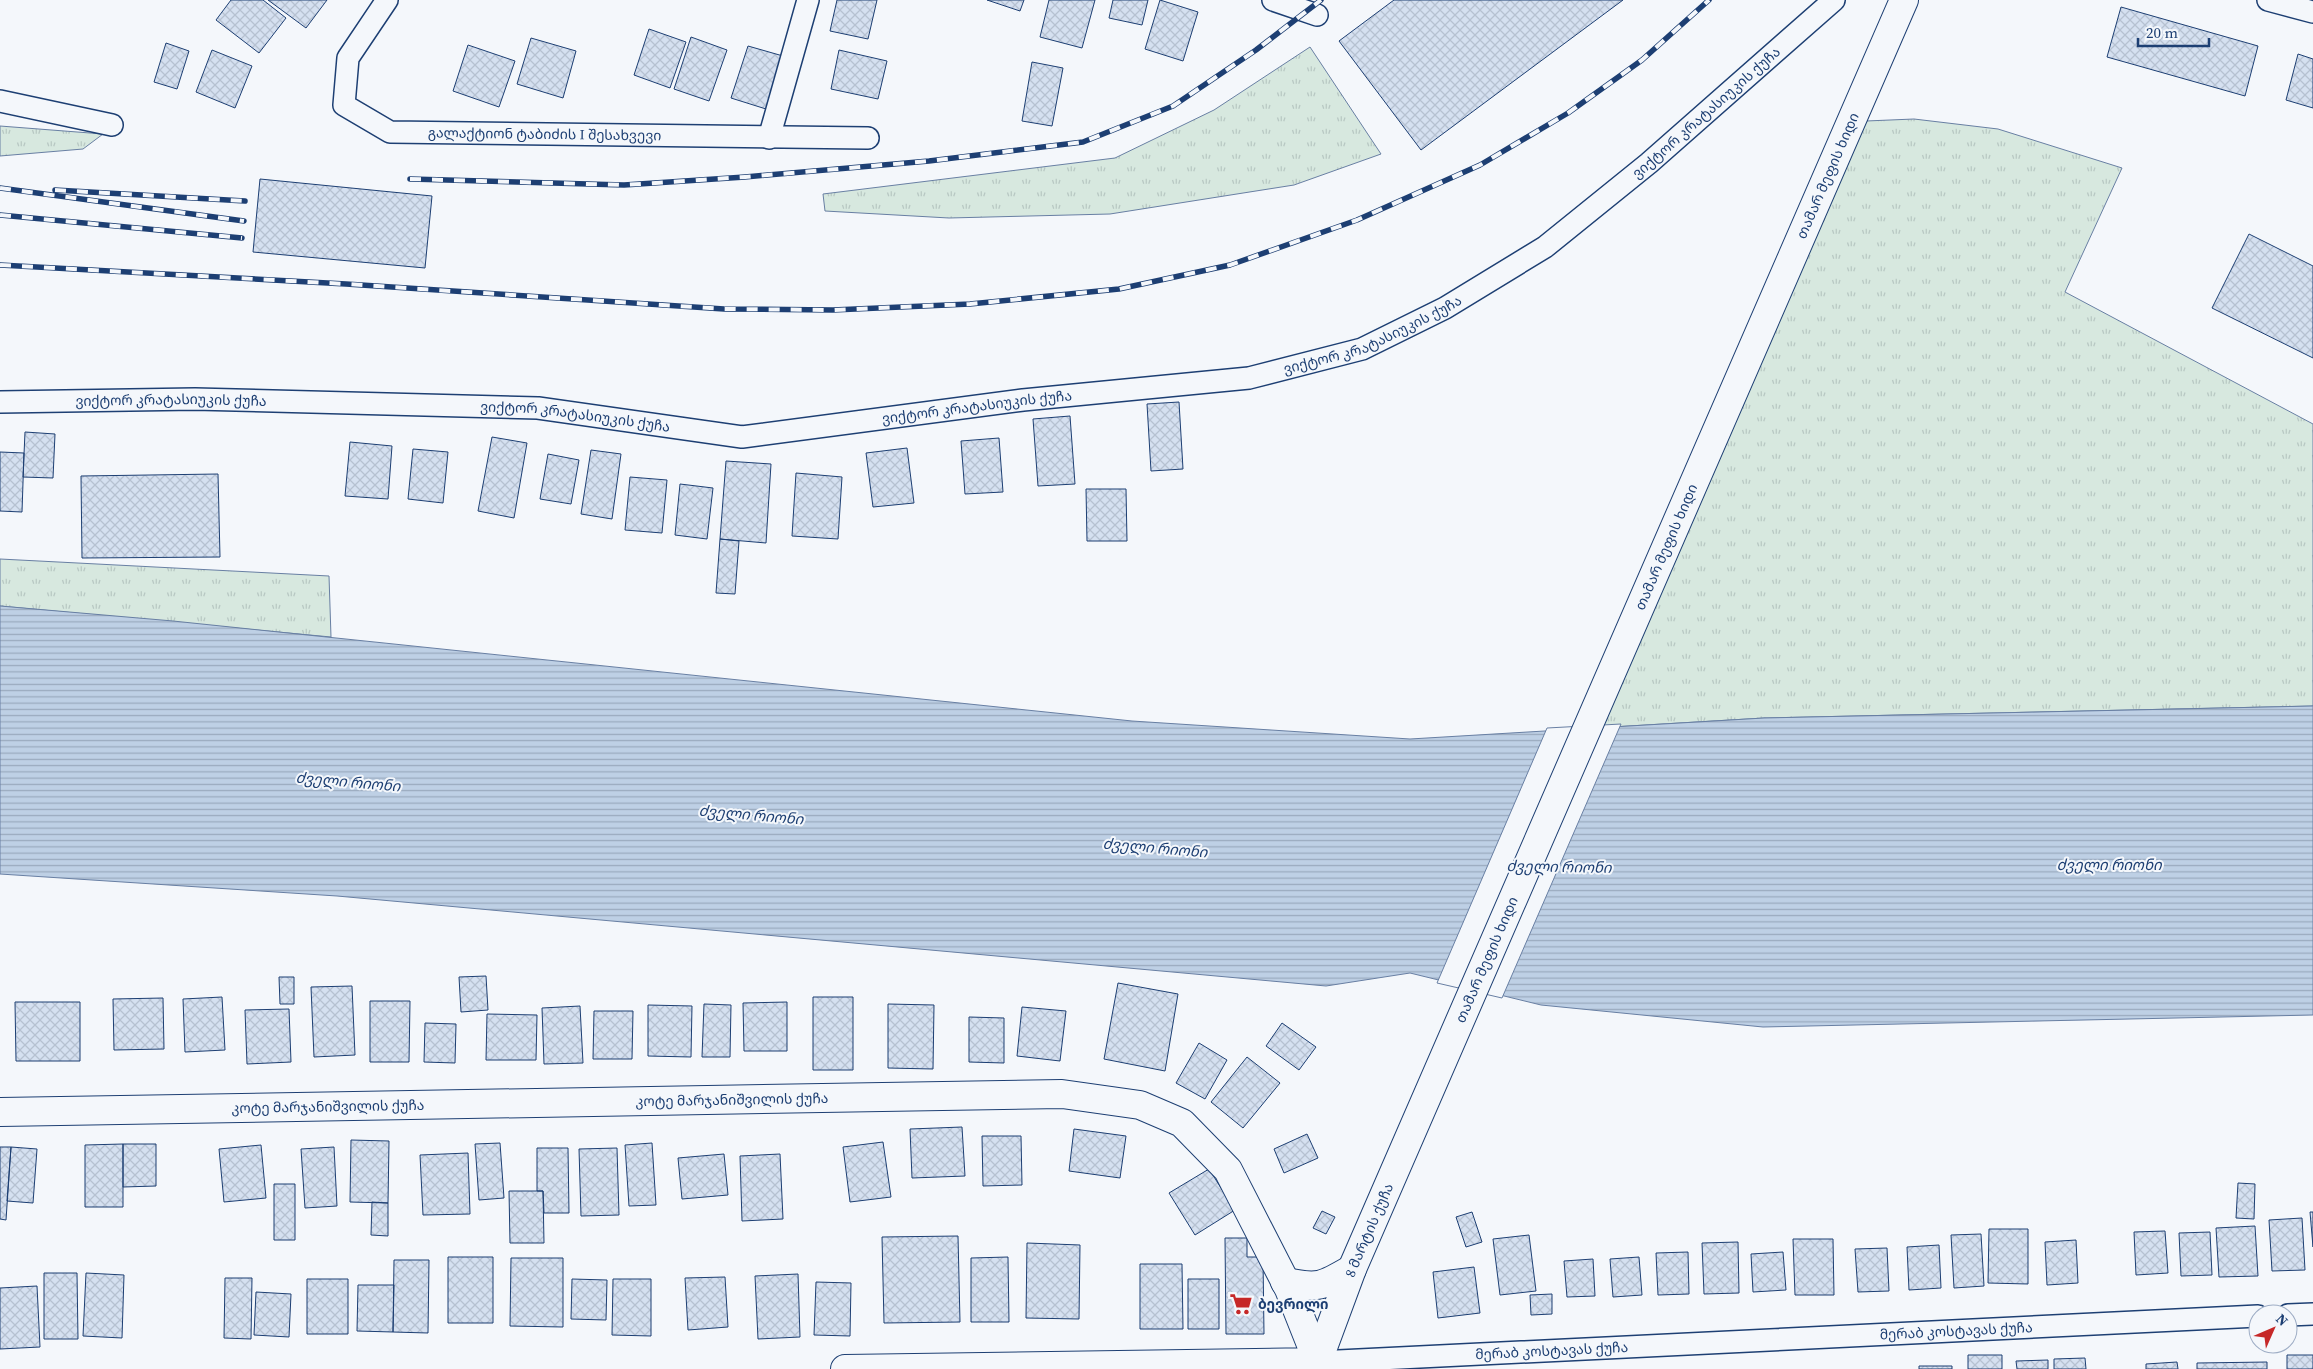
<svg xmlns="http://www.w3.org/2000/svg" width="2313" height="1369" font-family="'Source Serif 4','Noto Sans Georgian',serif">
<defs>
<pattern id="grass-tufts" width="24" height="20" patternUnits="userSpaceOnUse" patternTransform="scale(1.25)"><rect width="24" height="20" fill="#d7e8df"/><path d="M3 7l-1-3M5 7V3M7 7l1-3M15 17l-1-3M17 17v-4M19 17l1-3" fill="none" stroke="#b8c8c3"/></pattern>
<pattern id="water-rules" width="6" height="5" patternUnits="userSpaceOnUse" patternTransform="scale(1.25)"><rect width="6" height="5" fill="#bed0e5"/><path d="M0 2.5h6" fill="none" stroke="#9aaabe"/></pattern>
<pattern id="building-cross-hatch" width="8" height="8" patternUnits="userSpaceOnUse" patternTransform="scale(1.25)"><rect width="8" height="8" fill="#d5e0f0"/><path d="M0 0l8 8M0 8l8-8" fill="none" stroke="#b6c1d1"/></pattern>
</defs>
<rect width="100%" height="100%" fill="#f4f7fb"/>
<path fill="url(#grass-tufts)" stroke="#687fa3" d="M 1310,47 L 1381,154 L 1294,185 L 1110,214 L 949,218 L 825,211 L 823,194 L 1115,158 L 1214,110 Z
M 1914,119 L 1998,129 L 2122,168 L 2065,292 L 2313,424 L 2313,706 L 1764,718 L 1595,728 L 1866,121 Z
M 0,126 L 103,134 L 83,149 L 0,156 Z
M 0,559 L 329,576 L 331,637 L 0,606 Z"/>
<path fill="url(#water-rules)" stroke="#687fa3" d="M 0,606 L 173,621 L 1132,721 L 1410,739 L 1764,718 L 2313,706 L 2313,1015 L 1763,1027 L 1541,1005 L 1410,973 L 1326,986 L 337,896 L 0,874 Z"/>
<path fill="#f4f7fb" stroke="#687fa3" d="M 1621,724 L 1502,998 L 1437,983 L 1547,728 Z"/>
<path fill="url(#building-cross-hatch)" stroke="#1d3f73" d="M 231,0 L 263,0 L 286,18 L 259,53 L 216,20 Z
M 268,0 L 327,0 L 306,28 Z
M 837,0 L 877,0 L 868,39 L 830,31 Z
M 987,0 L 1024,0 L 1020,11 Z
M 1049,0 L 1095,0 L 1082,48 L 1040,37 Z
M 1113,0 L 1148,0 L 1142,25 L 1109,18 Z
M 1160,0 L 1198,12 L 1183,61 L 1145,49 Z
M 1394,0 L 1623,0 L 1421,150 L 1339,41 Z
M 2121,7 L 2258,46 L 2245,96 L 2107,57 Z
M 649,29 L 686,42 L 670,88 L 634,75 Z
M 691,37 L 727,50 L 709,101 L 674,89 Z
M 531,38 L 576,51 L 563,98 L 517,84 Z
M 166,43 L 189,51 L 177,89 L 154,82 Z
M 468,45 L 515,61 L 499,107 L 453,91 Z
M 748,46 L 783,56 L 766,109 L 731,98 Z
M 212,50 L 252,66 L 235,108 L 196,92 Z
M 839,50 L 887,61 L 878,99 L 831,89 Z
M 2298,54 L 2313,59 L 2313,108 L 2286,100 Z
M 1032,62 L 1063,68 L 1052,126 L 1022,121 Z
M 260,179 L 432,196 L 425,268 L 253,252 Z
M 2249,234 L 2313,266 L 2313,358 L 2212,308 Z
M 1179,402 L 1183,469 L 1151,471 L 1147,404 Z
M 1070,416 L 1075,484 L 1038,486 L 1033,419 Z
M 25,432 L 55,434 L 53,478 L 23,477 Z
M 492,437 L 527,443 L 514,518 L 478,511 Z
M 999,438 L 1003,492 L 965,494 L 961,441 Z
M 350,442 L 392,446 L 388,499 L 345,496 Z
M 907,448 L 914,503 L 873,507 L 866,453 Z
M 413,449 L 448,452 L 443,503 L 408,499 Z
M 591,450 L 621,454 L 612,519 L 581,514 Z
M 0,452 L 24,453 L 22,512 L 0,511 Z
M 548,454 L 579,460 L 571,504 L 540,499 Z
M 726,461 L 771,464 L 766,543 L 720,539 Z
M 796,473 L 842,477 L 838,539 L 792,536 Z
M 218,474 L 220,557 L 82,558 L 81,476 Z
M 630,477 L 667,480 L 662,533 L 625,530 Z
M 680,484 L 713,488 L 707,539 L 675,535 Z
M 1086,489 L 1126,489 L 1127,541 L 1087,541 Z
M 720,539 L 739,541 L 735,594 L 716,593 Z
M 486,976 L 488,1010 L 461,1012 L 459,977 Z
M 279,977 L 294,977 L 294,1004 L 280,1004 Z
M 1118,983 L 1178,994 L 1165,1071 L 1104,1059 Z
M 352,986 L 355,1055 L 314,1057 L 311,987 Z
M 222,997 L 225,1050 L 185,1052 L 183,999 Z
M 813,997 L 853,997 L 853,1070 L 813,1070 Z
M 163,998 L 164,1049 L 114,1050 L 113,999 Z
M 370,1001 L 410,1001 L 409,1062 L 370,1062 Z
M 15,1002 L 80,1002 L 80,1061 L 16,1061 Z
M 787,1002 L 787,1051 L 744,1051 L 743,1003 Z
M 704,1004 L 731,1005 L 730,1057 L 702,1057 Z
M 888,1004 L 934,1005 L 933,1069 L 888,1068 Z
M 648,1005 L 692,1006 L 691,1057 L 648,1056 Z
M 580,1006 L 583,1063 L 544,1064 L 542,1008 Z
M 1022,1007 L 1066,1011 L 1060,1061 L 1017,1056 Z
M 289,1009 L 291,1062 L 247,1064 L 245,1010 Z
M 594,1011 L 633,1011 L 632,1059 L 593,1059 Z
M 487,1014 L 537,1015 L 536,1060 L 486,1060 Z
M 969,1017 L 1004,1018 L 1004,1063 L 969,1062 Z
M 425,1023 L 456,1024 L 455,1063 L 424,1062 Z
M 1282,1023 L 1316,1047 L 1299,1070 L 1266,1046 Z
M 1199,1043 L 1227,1060 L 1205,1099 L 1176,1083 Z
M 1247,1057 L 1280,1083 L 1243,1128 L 1211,1102 Z
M 962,1127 L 965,1176 L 912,1178 L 910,1129 Z
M 1074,1129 L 1126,1136 L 1120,1178 L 1069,1171 Z
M 1307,1134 L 1318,1158 L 1284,1173 L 1274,1149 Z
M 982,1136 L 1021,1136 L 1022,1185 L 983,1186 Z
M 351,1140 L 389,1141 L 388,1203 L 350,1202 Z
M 883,1142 L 891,1197 L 850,1202 L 843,1147 Z
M 500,1143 L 504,1198 L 479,1200 L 475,1144 Z
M 652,1143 L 656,1205 L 629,1206 L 625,1145 Z
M 123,1144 L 156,1144 L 156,1186 L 123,1187 Z
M 123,1144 L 123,1207 L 85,1207 L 85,1145 Z
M 261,1145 L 266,1198 L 224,1202 L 219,1149 Z
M 0,1147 L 11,1147 L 6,1220 L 0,1219 Z
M 11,1147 L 37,1149 L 33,1203 L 7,1201 Z
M 334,1147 L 337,1206 L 305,1208 L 301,1149 Z
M 537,1148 L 568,1148 L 569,1213 L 544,1213 L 543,1191 L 537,1191 Z
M 617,1148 L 619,1215 L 581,1216 L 579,1149 Z
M 468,1153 L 470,1214 L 423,1215 L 420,1155 Z
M 724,1154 L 728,1195 L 682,1199 L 678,1158 Z
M 780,1154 L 783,1219 L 742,1221 L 740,1156 Z
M 1209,1169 L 1235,1210 L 1195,1235 L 1169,1193 Z
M 2238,1183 L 2255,1184 L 2254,1219 L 2236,1218 Z
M 274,1184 L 295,1184 L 295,1240 L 274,1240 Z
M 509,1191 L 543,1191 L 544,1243 L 510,1243 Z
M 372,1202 L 388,1203 L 388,1236 L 371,1235 Z
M 1322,1211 L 1335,1217 L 1326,1234 L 1313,1228 Z
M 1472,1212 L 1482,1242 L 1466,1247 L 1456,1217 Z
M 2310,1212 L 2313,1212 L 2313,1247 Z
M 2302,1218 L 2305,1270 L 2272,1271 L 2269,1220 Z
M 2255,1226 L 2258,1276 L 2219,1277 L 2216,1228 Z
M 1989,1229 L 2028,1229 L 2028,1284 L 1988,1283 Z
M 2165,1231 L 2168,1273 L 2136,1275 L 2134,1232 Z
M 2210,1232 L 2212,1275 L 2181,1276 L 2179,1233 Z
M 1981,1234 L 1984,1286 L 1954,1288 L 1951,1235 Z
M 1529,1235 L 1536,1291 L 1500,1295 L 1493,1239 Z
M 958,1236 L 960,1322 L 884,1323 L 882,1237 Z
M 1225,1238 L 1247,1238 L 1247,1257 L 1263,1257 L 1264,1334 L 1226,1334 Z
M 1793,1239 L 1833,1239 L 1834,1295 L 1795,1295 Z
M 2076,1240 L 2078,1283 L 2047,1285 L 2045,1242 Z
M 1738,1242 L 1739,1293 L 1704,1294 L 1702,1243 Z
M 1027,1243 L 1080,1245 L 1079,1319 L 1026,1318 Z
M 1939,1245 L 1941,1288 L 1909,1290 L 1907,1247 Z
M 1887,1248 L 1889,1291 L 1858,1292 L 1855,1249 Z
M 1688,1252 L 1689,1294 L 1658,1295 L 1656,1253 Z
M 1783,1252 L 1786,1290 L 1753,1292 L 1751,1254 Z
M 448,1257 L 493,1257 L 493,1323 L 448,1323 Z
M 1008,1257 L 1009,1322 L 971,1322 L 971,1258 Z
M 1639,1257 L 1642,1295 L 1613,1297 L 1610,1259 Z
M 511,1258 L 563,1258 L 563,1327 L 510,1326 Z
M 1593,1259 L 1595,1296 L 1567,1297 L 1564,1261 Z
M 394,1260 L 429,1260 L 428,1333 L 393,1332 Z
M 1140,1264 L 1182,1264 L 1183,1329 L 1140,1329 Z
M 1474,1267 L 1480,1313 L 1438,1318 L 1433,1272 Z
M 44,1273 L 77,1273 L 78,1339 L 44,1339 Z
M 86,1273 L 124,1275 L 122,1338 L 83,1336 Z
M 798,1274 L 800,1337 L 758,1339 L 755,1276 Z
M 725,1277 L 728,1327 L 688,1330 L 685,1278 Z
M 225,1278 L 252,1278 L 251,1339 L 224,1338 Z
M 307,1279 L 348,1279 L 348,1334 L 307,1334 Z
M 572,1279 L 607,1280 L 606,1320 L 571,1319 Z
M 613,1279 L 651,1279 L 651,1336 L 612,1335 Z
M 1188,1279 L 1219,1279 L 1219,1329 L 1188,1329 Z
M 816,1282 L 851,1283 L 850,1336 L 814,1335 Z
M 358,1285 L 394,1285 L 393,1332 L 357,1331 Z
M 37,1286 L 40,1347 L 0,1349 L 0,1288 Z
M 256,1292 L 291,1294 L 289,1337 L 254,1335 Z
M 1552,1294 L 1552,1314 L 1531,1315 L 1530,1295 Z
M 1968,1355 L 2002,1355 L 2002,1369 L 1968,1369 Z
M 2287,1355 L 2313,1355 L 2313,1369 L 2287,1369 Z
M 2085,1358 L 2086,1369 L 2054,1369 L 2054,1359 Z
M 2048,1360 L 2048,1369 L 2017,1369 L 2016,1361 Z
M 2177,1362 L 2178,1369 L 2146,1369 L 2146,1364 Z
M 2267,1362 L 2267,1369 L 2197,1369 L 2197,1363 Z
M 1919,1366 L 1952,1366 L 1952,1369 L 1919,1369 Z"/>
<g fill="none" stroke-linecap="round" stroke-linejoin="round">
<defs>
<g id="street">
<path id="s1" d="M 387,0 L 348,58 L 344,105 L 390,132 L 868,138"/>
<path d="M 1273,0 L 1317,15"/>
<path d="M 2268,0 L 2313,12"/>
<path d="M 0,101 L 112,125"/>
<path d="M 769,138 L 808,0"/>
<path id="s2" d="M 0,402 L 195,399 L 538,408 L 742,437 L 1023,400 L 1249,378 L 1362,349 L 1445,308 L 1545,247 L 1649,163 L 1834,0"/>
<path d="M 2288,1315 L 2313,1314"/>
<path id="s3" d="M 1318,1362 L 2258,1316"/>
</g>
<g id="secondary">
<path id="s4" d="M 0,1112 L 1062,1094 L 1140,1105 L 1182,1123 L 1228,1170 L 1289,1289 L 1318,1362 L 845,1369"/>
<path d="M 1285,1282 C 1319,1289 1323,1286 1352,1269"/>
</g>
<g id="highway">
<path id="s5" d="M 1315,1369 L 1352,1269 L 1904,0"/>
</g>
</defs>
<use href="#street" stroke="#1d3f73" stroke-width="24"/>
<use href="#secondary" stroke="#1d3f73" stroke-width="30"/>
<use href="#highway" stroke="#1d3f73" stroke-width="30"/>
<use href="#street" stroke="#f4f7fb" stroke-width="21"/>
<use href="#secondary" stroke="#f4f7fb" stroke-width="28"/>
<use href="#highway" stroke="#f4f7fb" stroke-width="28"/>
<defs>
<path id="rail" d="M 410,179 L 624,185 L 745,177 L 929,161 L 1083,142 L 1173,106 L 1256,50 L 1321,0
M 0,188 L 244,221
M 55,190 L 245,201
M 0,215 L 242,238
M 0,265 L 346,284 L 724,309 L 833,310 L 970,304 L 1119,289 L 1230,265 L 1357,220 L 1480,165 L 1568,113 L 1642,60 L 1709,0"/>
</defs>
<use href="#rail" stroke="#1d3f73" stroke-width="5.5"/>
<use href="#rail" stroke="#f4f7fb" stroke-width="4" stroke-dasharray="11" stroke-linecap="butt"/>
</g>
<defs>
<symbol id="supermarket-bare" viewBox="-9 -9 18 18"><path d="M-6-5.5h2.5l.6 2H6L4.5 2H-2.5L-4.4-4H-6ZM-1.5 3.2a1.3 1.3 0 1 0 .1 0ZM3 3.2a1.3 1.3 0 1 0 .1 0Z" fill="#c62828" stroke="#f4f7fb" stroke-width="2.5" paint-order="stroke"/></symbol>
</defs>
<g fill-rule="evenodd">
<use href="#supermarket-bare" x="1225" y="1288" width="32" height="32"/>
</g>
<g text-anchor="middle" stroke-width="4" stroke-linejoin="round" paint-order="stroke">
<g font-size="14" fill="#1d3f73" stroke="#f4f7fb">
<text dy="5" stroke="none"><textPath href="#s2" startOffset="1791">ვიქტორ კრატასიუკის ქუჩა</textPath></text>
<text dy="5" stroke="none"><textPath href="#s1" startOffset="325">გალაქტიონ ტაბიძის I შესახვევი</textPath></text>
<text dy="5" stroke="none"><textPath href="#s5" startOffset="1299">თამარ მეფის ხიდი</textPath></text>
<text dy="5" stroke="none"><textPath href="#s2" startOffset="1386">ვიქტორ კრატასიუკის ქუჩა</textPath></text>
<text dy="5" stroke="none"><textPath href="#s2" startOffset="171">ვიქტორ კრატასიუკის ქუჩა</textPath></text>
<text dy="5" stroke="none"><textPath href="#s2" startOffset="981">ვიქტორ კრატასიუკის ქუჩა</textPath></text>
<text dy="5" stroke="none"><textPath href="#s2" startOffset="576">ვიქტორ კრატასიუკის ქუჩა</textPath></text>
<text dy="5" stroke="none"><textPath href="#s5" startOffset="894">თამარ მეფის ხიდი</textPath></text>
<text dy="5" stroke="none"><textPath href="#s5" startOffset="444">თამარ მეფის ხიდი</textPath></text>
<text dy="5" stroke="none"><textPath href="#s4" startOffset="732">კოტე მარჯანიშვილის ქუჩა</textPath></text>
<text dy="5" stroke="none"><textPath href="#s4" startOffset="328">კოტე მარჯანიშვილის ქუჩა</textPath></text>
<text dy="5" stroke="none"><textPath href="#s5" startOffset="149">8 მარტის ქუჩა</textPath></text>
<text dy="5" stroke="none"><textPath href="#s3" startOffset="639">მერაბ კოსტავას ქუჩა</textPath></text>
<text dy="5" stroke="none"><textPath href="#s3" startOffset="234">მერაბ კოსტავას ქუჩა</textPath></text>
</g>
<g font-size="14" font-weight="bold" fill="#1d3f73" stroke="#f4f7fb" text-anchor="start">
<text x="1258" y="1309">ბევრილი</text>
</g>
<g font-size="15" font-style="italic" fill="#1d3f73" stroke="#f4f7fb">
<text transform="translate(348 782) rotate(5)" y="5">ძველი რიონი</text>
<text transform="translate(751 815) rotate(5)" y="5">ძველი რიონი</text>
<text transform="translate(1155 848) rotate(5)" y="5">ძველი რიონი</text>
<text x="2109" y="870">ძველი რიონი</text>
<text transform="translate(1559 867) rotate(1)" y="5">ძველი რიონი</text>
</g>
</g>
<g transform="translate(2273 1329) rotate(45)"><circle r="24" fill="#f4f7fb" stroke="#9eadc5"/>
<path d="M0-4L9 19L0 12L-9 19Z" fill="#c62828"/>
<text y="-8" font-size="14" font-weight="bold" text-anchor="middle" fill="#1d3f73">N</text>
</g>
<path d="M2138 38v8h71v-8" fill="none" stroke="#1d3f73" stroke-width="2.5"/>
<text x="2146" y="38" font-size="15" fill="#1d3f73" stroke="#f4f7fb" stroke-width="4" paint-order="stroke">20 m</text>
</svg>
